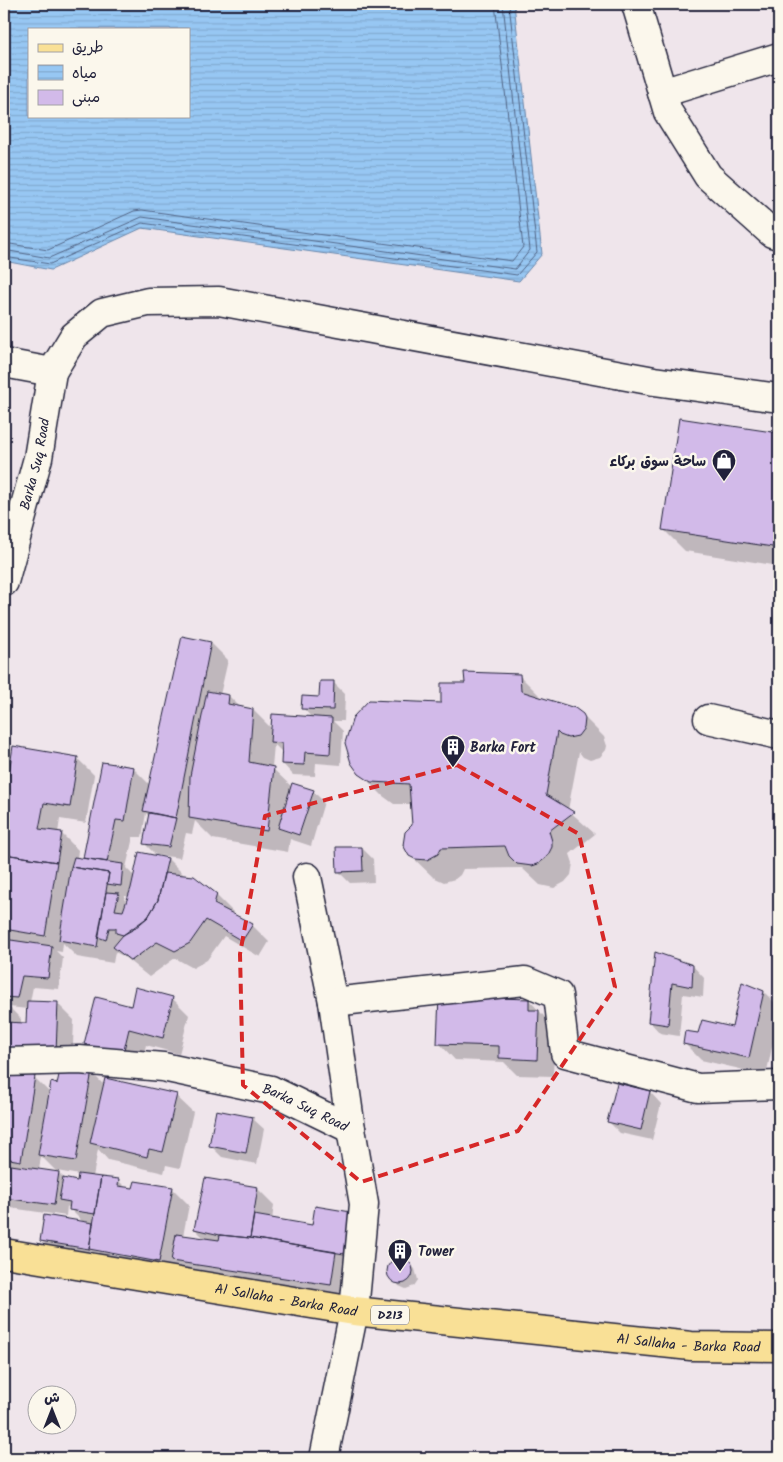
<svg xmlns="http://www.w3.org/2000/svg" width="783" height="1462" font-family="Kalam,'Playpen Sans Arabic',sans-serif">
<defs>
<pattern id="water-rules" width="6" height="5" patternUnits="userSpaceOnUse" patternTransform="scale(1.25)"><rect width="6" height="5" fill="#97c7f3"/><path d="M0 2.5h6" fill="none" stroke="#82abd1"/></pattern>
</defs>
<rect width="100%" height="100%" fill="#efe5eb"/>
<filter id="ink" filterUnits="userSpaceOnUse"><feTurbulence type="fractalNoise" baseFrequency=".02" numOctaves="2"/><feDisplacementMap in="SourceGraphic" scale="10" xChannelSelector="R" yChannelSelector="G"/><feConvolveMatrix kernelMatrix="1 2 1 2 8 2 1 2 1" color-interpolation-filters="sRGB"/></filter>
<g filter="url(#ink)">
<path fill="url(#water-rules)" stroke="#6885a9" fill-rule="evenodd" d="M 4,4 L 514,4 L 542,254 L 519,281 L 142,228 L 51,270 L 4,261 ZM 29,29 L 189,29 L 189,116 L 29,116 Z"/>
<path fill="#0003" fill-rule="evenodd" d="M 681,419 L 779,435 L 779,566 L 685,551 L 664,530 Z
M 211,643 L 228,660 L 220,695 L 229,696 L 241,708 L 253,710 L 272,729 L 312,718 L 303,708 L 320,698 L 334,683 L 345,694 L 344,721 L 333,721 L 343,731 L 341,765 L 316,763 L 315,776 L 293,775 L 282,763 L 283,753 L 274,744 L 272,768 L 292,787 L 313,791 L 324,802 L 311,846 L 290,839 L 288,852 L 213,839 L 195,821 L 192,834 L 186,833 L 180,858 L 157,855 L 157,856 L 144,843 L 149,816 L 146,813 L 142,837 L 133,837 L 126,868 L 135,877 L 168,859 L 185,876 L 216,895 L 233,912 L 232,915 L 252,925 L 269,942 L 260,957 L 224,936 L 207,960 L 193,968 L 175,958 L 149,977 L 123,956 L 115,952 L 113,963 L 77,957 L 63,943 L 62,952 L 56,951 L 63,958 L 59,989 L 33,987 L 30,1002 L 57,1003 L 74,1020 L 72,1069 L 91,1072 L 104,1085 L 176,1096 L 193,1112 L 180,1168 L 166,1165 L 164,1173 L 108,1160 L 98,1149 L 93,1177 L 119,1181 L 126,1188 L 172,1188 L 189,1205 L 183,1236 L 206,1240 L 195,1229 L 257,1188 L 274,1205 L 272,1220 L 313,1227 L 350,1213 L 347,1301 L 189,1278 L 178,1266 L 176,1278 L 53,1252 L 41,1240 L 84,1223 L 67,1206 L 66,1216 L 4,1207 L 4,814 L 14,748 L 77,758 L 94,775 L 86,823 L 60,819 L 58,833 L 61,833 L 78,850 L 77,858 L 86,860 L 84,857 L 103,763 L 134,769 L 150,785 ZM 125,896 L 129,896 L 127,902 L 124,899 ZM 9,1007 L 28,1009 L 27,1024 L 21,1024 L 21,1019 ZM 61,1068 L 58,1085 L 50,1093 L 34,1077 L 14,1072 ZM 41,1156 L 58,1173 L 39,1170 ZM 57,1171 L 79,1175 L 78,1182 L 66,1180 Z
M 519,675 L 541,697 L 541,699 L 582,715 L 604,737 L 607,746 L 606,750 L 600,757 L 590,760 L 583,757 L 579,752 L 568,810 L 595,834 L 570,854 L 573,863 L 571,875 L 565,882 L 554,888 L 540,885 L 522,868 L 463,869 L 460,875 L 455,879 L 444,882 L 433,877 L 410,855 L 413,826 L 412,804 L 394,804 L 383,796 L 360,773 L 466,684 Z
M 362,848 L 373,859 L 374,882 L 350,883 L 339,872 Z
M 656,954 L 693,966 L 704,978 L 703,997 L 683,994 L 679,1036 L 660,1033 L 649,1021 Z
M 764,992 L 779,1007 L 779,1016 L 766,1075 L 701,1060 L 684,1043 L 699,1034 L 733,1028 Z
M 172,998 L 189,1015 L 179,1054 L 146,1045 L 140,1070 L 102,1060 L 85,1043 L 131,1008 Z
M 529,1000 L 555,1028 L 553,1076 L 517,1075 L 504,1062 L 455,1060 L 439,1043 Z
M 650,1092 L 661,1104 L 652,1140 L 620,1133 L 609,1122 Z
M 252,1118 L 264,1129 L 257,1164 L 222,1157 L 211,1146 Z
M 398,1259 L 409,1263 L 415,1269 L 418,1280 L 414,1286 L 406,1289 L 399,1286 L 389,1273 L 389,1266 Z"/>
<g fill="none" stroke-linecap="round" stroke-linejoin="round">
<path stroke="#516485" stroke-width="1" d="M 4,243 L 48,250 L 134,211 L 142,210 L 512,261 L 523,247 L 495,4
M 4,250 L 49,258 L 142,217 L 515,269 L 530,250 L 503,4
M 4,257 L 50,264 L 142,223 L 517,275 L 537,252 L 509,4"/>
</g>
<path fill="#d2bae9" stroke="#22223b" d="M 679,418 L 779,433 L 779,548 L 662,530 Z
M 182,636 L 211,642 L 176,818 L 143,811 Z
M 464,672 L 520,674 L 521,691 L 575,708 L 583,714 L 585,718 L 584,728 L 578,736 L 568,738 L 560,735 L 557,732 L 546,795 L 574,812 L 549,831 L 552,841 L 552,847 L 547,857 L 538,864 L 532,866 L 517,864 L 509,856 L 505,846 L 441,848 L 438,854 L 427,860 L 415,859 L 409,856 L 403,845 L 405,832 L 412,825 L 409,784 L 371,782 L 359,774 L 351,763 L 345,743 L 353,717 L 369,700 L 441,703 L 441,683 L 465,683 Z
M 320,681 L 334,681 L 333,710 L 301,709 L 302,696 L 319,697 Z
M 207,691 L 229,695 L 228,704 L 253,709 L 249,762 L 274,767 L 267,831 L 189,818 L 190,776 Z
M 272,714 L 332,718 L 330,754 L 305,752 L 304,765 L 281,764 L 282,743 L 270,742 Z
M 13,746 L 78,757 L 70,807 L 44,803 L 39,829 L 62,832 L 57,862 L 4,854 L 4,806 Z
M 102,762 L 134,767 L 125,821 L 116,820 L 107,862 L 83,858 Z
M 292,783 L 314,790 L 299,835 L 278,828 Z
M 149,813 L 176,818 L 169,847 L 143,844 Z
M 336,847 L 362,847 L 363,871 L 337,872 Z
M 139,852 L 168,858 L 158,900 L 148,917 L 134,929 L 123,935 L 116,933 L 116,928 L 109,928 L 106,940 L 98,937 L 106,892 L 119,893 L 115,910 L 123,911 L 131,888 Z
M 4,854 L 57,862 L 45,936 L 4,929 Z
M 74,857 L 123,864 L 121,886 L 107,884 L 109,873 L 71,867 Z
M 71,867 L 109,873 L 97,947 L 59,940 Z
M 164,873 L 194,876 L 217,894 L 214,904 L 253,924 L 242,941 L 206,920 L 190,943 L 175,951 L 157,942 L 131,961 L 113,947 L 123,935 L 148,917 L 158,900 Z
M 4,939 L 52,946 L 48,978 L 22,976 L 17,998 L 4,997 Z
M 655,952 L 693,965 L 692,987 L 672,983 L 668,1025 L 648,1022 Z
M 742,982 L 764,991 L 749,1058 L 683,1044 L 685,1031 L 698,1033 L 702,1020 L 732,1027 Z
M 135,987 L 173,997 L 163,1038 L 129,1029 L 123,1054 L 84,1044 L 96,997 L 131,1006 Z
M 439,996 L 529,999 L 529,1010 L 539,1010 L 537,1060 L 499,1058 L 499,1046 L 437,1044 Z
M 4,1001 L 4,1022 L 26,1023 L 27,1001 L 58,1002 L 56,1052 L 4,1056 Z
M 61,1066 L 92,1071 L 76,1161 L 38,1155 L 51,1082 L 57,1084 Z
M 4,1071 L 35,1076 L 21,1161 L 4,1158 Z
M 105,1078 L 177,1094 L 163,1152 L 149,1149 L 147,1157 L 90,1143 Z
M 617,1083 L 650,1091 L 641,1130 L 607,1122 Z
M 216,1110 L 253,1117 L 246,1153 L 209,1146 Z
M 4,1164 L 59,1172 L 54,1205 L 4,1198 Z
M 78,1174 L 101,1177 L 95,1214 L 69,1210 L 70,1202 L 59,1200 L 63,1178 L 77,1181 Z
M 101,1177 L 119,1179 L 118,1186 L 133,1188 L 135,1181 L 173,1187 L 159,1262 L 89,1249 Z
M 205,1178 L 258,1187 L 250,1238 L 220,1235 L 194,1229 Z
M 315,1206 L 351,1212 L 344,1254 L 250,1238 L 254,1215 L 312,1225 Z
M 44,1215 L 93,1223 L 89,1249 L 40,1241 Z
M 176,1234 L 219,1240 L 220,1235 L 250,1238 L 336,1252 L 331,1285 L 171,1261 Z
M387 1271a13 13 0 1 1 26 0a13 13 0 1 1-26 0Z"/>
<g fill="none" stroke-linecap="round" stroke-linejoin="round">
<defs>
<g id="minor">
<path d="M 636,4 L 668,112 L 708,176 L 772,233 L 779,235"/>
<path d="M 662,93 L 779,57"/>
<path d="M 4,363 L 52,372 L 74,336 L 102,313 L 148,302 L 219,301 L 654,381 L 779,398"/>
<path id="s1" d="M 4,582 L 38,458 L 52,372"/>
<path d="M 708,719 L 779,735"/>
<path d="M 307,877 L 333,1002 L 351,1129 L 364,1204 L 354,1311 L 324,1458"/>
<path d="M 333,1002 L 525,981 L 558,995 L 565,1053 L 698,1088 L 779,1085"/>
<path id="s2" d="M 4,1062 L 79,1060 L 163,1067 L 271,1090 L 351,1129"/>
</g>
<g id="major">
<path id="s3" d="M 4,1253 L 354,1311 L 691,1346 L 779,1347"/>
</g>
</defs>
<use href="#minor" stroke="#22223b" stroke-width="31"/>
<use href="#major" stroke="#22223b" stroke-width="31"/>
<use href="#minor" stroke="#fbf7ec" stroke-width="28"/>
<use href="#major" stroke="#f9e096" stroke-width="28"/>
</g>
</g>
<path fill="none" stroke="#d62828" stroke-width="4" stroke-dasharray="10 6" stroke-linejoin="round" d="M 457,765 L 579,834 L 615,987 L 518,1131 L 361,1182 L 243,1085 L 240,954 L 265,816 Z"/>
<defs>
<symbol id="shop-pin" viewBox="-11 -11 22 30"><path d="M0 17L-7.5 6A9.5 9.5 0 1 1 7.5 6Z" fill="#22223b" stroke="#fbf7ec"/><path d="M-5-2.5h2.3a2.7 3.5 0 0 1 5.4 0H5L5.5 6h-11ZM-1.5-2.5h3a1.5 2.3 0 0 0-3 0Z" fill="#fff"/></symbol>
<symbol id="building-pin" viewBox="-11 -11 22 30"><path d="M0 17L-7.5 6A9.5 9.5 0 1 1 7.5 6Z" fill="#22223b" stroke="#fbf7ec"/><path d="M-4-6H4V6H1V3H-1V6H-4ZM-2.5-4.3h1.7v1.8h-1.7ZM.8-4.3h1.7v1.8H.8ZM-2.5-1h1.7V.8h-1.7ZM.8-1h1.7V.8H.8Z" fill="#fff"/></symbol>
</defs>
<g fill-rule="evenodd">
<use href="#shop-pin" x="710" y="447" width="28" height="38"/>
<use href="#building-pin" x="439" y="733" width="28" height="38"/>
<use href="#building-pin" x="386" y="1237" width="28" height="38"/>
</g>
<g text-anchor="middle" stroke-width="5" stroke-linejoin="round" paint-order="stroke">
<rect fill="#fbf7ec" stroke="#636270" stroke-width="1" x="371" y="1305.5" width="38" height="19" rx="4"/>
<g font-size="12" font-weight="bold" fill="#22223b">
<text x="390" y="1319">D213</text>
</g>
<g font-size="14" font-weight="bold" fill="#22223b" stroke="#fbf7ec" text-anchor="start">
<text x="706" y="466" text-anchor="end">ساحة سوق بركاء</text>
<text x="470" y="752">Barka Fort</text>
<text x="418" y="1256">Tower</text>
</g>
<g font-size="14" fill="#22223b" stroke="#fbf7ec">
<text dy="5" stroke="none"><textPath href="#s1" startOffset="122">Barka Suq Road</textPath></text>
<text dy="5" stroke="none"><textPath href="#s2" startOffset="308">Barka Suq Road</textPath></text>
<text dy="5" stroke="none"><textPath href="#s3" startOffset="286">Al Sallaha - Barka Road</textPath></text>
<text dy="5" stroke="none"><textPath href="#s3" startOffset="691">Al Sallaha - Barka Road</textPath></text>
</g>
</g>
<rect width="783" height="1462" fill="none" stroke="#fbf7ec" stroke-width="20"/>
<rect x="10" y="10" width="763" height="1442" fill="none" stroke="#22223b" stroke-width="2" filter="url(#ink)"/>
<rect x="28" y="28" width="162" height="90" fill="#fbf7ec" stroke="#a4a2a5"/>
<rect x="38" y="44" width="25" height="8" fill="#f9e096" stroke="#a4a2a5"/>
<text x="72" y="52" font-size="15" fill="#22223b">طريق</text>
<rect x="38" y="65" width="25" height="15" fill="url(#water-rules)" stroke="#a4a2a5"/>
<text x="72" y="78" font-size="15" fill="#22223b">مياه</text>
<rect x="38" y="90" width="25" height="15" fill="#d2bae9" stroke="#a4a2a5"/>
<text x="72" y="102" font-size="15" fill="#22223b">مبنى</text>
<g transform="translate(52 1410)"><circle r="24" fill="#fbf7ec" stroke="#a4a2a5"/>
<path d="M0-4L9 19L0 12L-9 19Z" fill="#22223b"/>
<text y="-8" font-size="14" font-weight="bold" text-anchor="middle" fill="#22223b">ش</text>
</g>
</svg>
